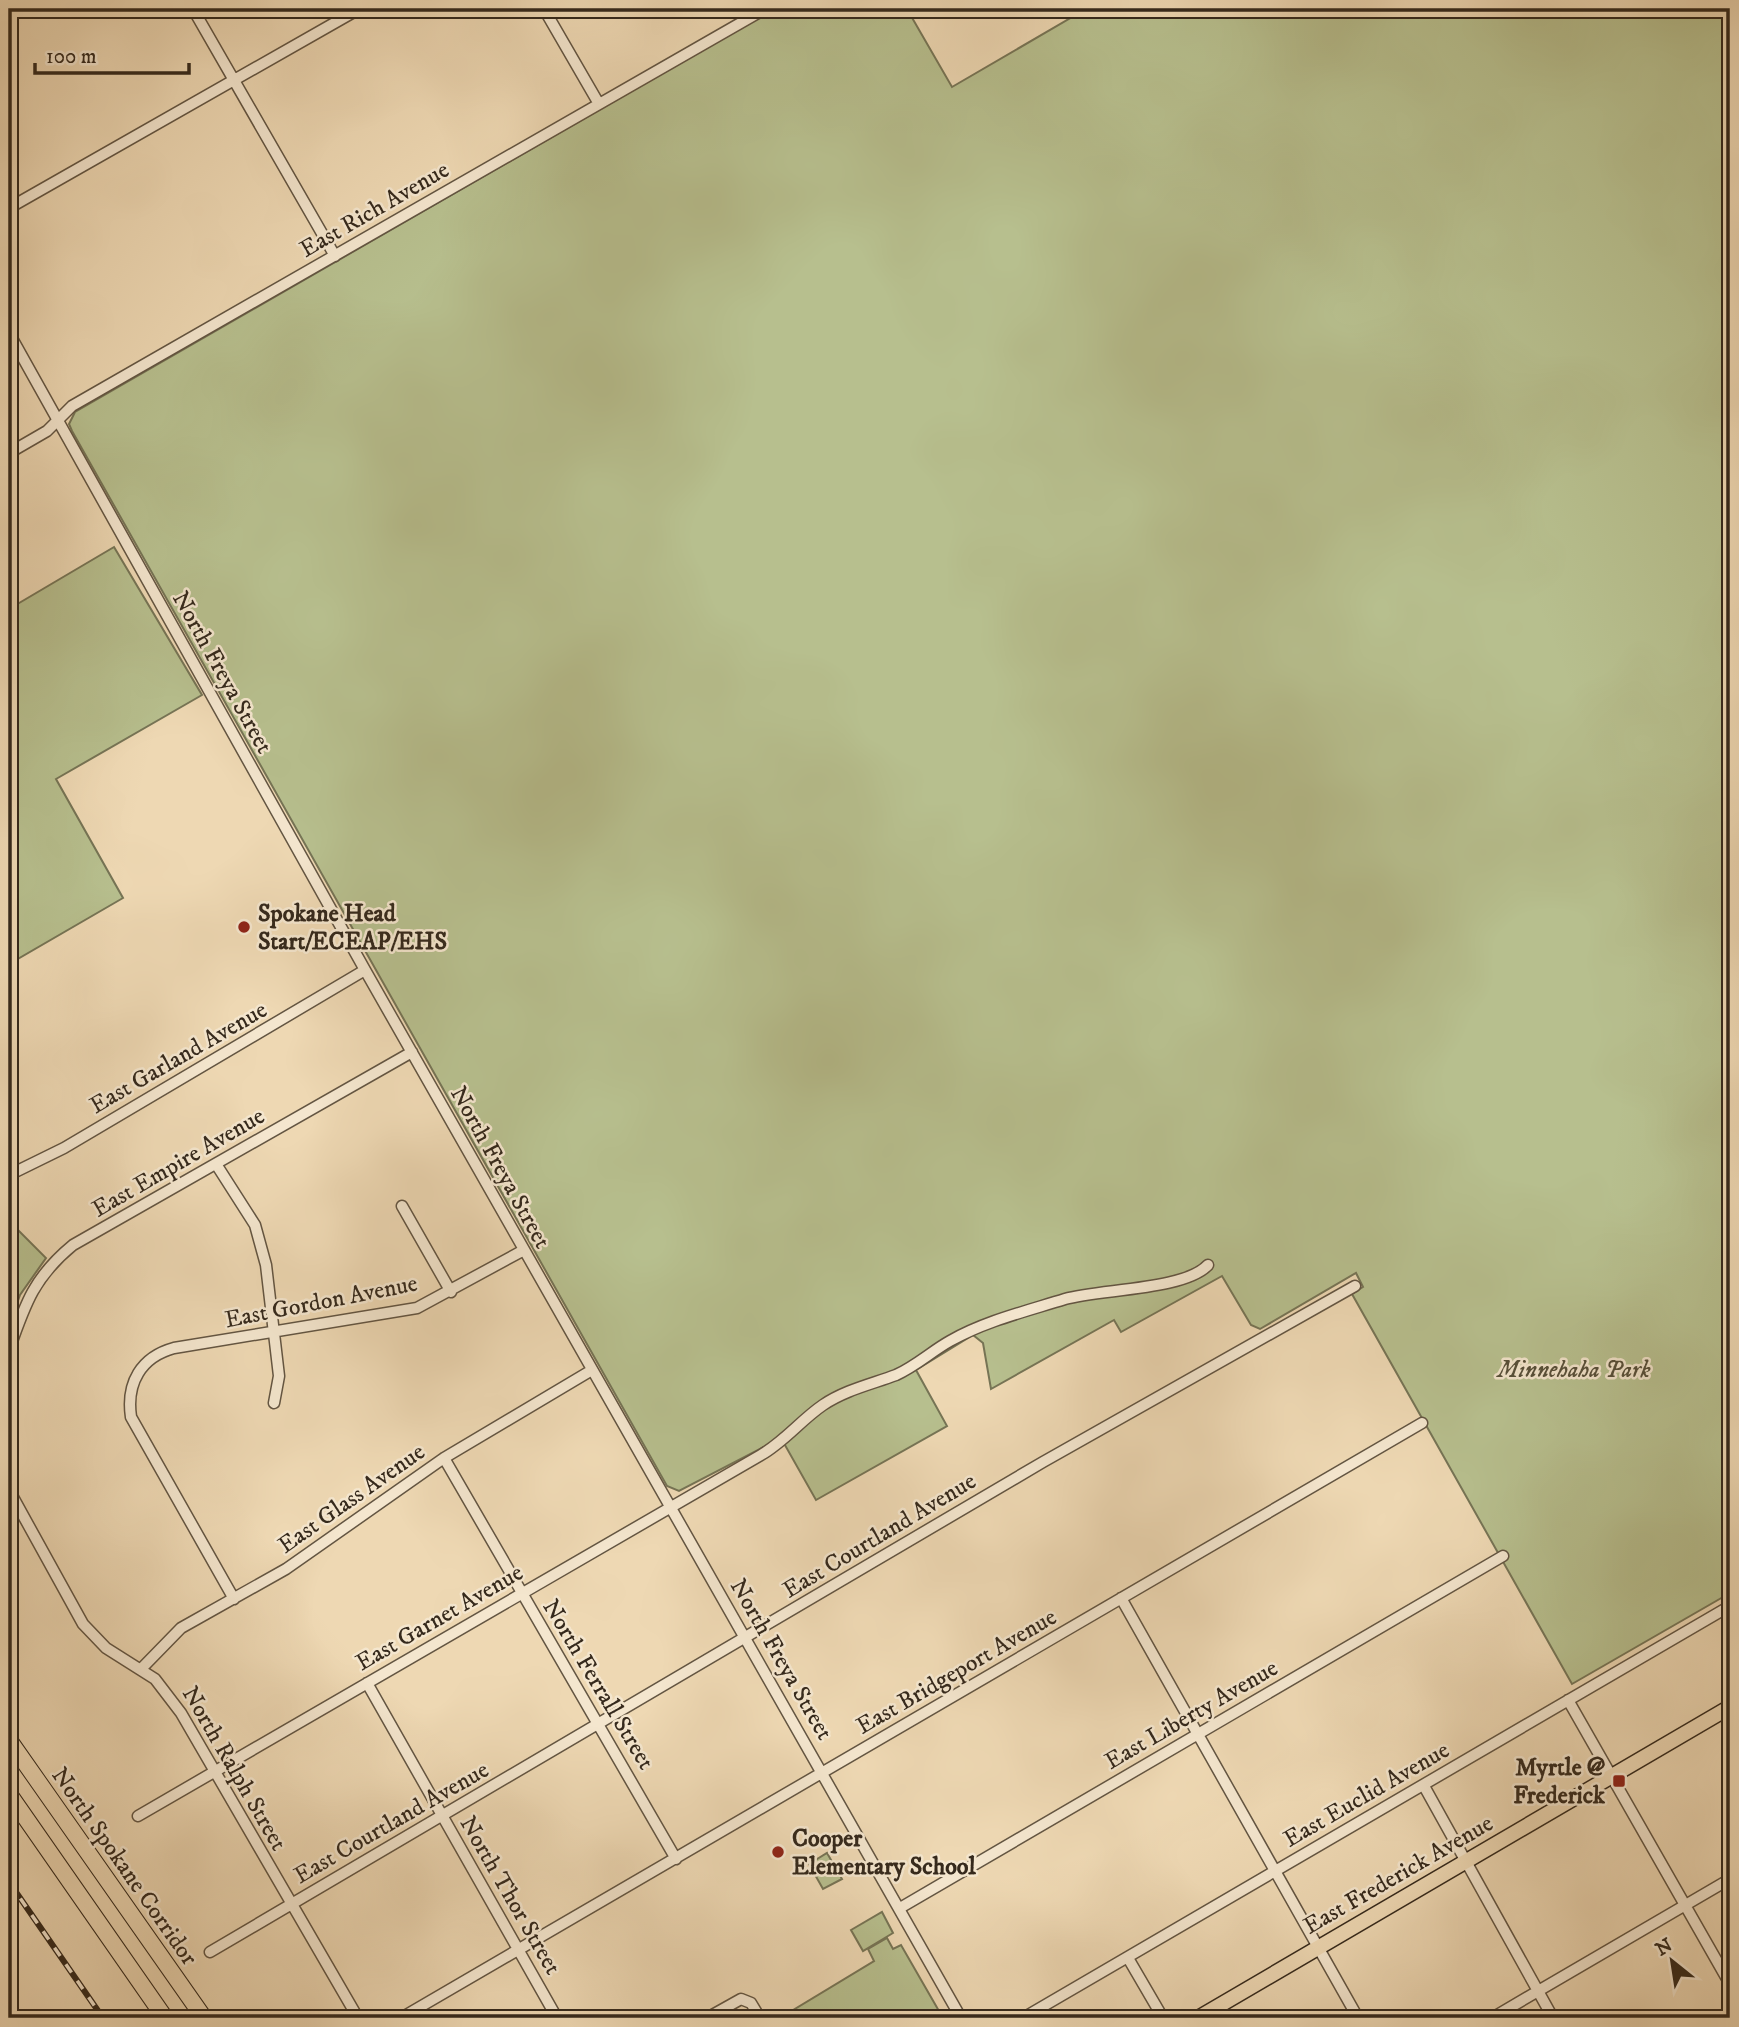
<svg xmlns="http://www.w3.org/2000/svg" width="1739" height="2027" font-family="'IM FELL DW Pica',serif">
<rect width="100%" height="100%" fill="#eed8b3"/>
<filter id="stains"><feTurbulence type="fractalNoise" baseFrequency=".00286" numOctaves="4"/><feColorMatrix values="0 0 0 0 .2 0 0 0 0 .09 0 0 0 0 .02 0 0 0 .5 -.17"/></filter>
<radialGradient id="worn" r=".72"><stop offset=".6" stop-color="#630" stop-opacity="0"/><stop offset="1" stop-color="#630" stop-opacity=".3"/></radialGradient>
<path fill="#b7bf8e" stroke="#767455" stroke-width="2" d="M 774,9 L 907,9 L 952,87 L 1086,9 L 1730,9 L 1730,1593 L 1572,1684 L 1352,1294 L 1363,1287 L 1356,1273 L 1260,1329 L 1251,1325 L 1222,1276 L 1121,1332 L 1114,1320 L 991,1389 L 983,1343 L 973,1335 L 916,1370 L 947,1426 L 816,1500 L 781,1438 L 679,1491 L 667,1486 L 72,431 L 69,424 L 75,412 Z
M 114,547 L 202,695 L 56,779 L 123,898 L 9,964 L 9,609 Z
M 9,1221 L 46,1258 L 20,1295 L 9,1326 Z
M 827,1853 L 842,1879 L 823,1889 L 809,1864 Z
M 882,1912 L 893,1933 L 863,1951 L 851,1930 Z
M 887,1938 L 893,1949 L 901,1945 L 943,2018 L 780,2018 L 874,1961 L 868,1949 Z"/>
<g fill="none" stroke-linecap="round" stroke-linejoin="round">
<defs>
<path id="minor" d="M 193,9 L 335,256
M 544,9 L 599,104
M 9,208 L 359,9
M 9,333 L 365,970 L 961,2018
M 9,453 L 47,431 L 72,406 L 765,9
M 216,1164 L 255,1225 L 266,1265 L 279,1376 L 274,1403
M 9,1175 L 64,1148 L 365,970
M 402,1206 L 451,1292
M 9,1350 C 25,1304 34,1277 73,1245 L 412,1052
M 444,1458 L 676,1859
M 9,1490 L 83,1624 L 106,1648 L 155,1679 L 181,1713 L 358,2018
M 1121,1598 L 1358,2018
M 234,1599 L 131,1417 C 126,1383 141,1357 174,1348 L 417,1308 L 524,1250
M 142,1668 L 181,1628 L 286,1569 L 444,1458 L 592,1370
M 367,1683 L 557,2018
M 1568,1700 L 1730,1984
M 1424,1786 L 1553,2018
M 138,1816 L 761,1455 C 785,1441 801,1420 823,1405 C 845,1390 872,1384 896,1375 C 916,1366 932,1351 950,1341 C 985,1321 1027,1311 1065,1299 C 1100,1289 1185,1290 1208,1265
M 900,1908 L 1503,1556
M 210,1952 L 1043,1462 L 1355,1286
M 1128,1958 L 1163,2018
M 401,2018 L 1422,1423
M 707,2018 L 741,1999 L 751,2003 L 760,2018
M 1023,2018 L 1730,1606
M 1492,2018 L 1730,1879"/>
<path id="major" d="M 1198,2018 L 1730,1707"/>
<path id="highway" d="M 9,1740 L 204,2018
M 9,1794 L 165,2018"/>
</defs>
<use href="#minor" stroke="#635542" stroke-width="13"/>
<use href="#major" stroke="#35291c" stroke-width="17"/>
<use href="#highway" stroke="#35291c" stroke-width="18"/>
<use href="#minor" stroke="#f4e6ce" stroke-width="10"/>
<use href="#major" stroke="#eed8b3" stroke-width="14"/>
<use href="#highway" stroke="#eed8b3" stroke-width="16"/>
<defs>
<path id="rail" d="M 9,1882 L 103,2018"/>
</defs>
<use href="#rail" stroke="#35291c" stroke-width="6"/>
<use href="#rail" stroke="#f4e6ce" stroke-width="3.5" stroke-dasharray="10" stroke-linecap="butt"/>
</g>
<g fill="#8f2418" stroke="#f4e6ce" stroke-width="2.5">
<circle cx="244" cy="927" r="7"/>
<rect x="1612" y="1774" width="14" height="14" rx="3.5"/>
<circle cx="778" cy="1852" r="7"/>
</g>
<g text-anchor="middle" stroke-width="5" stroke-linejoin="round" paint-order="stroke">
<g font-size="24" fill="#35291c" stroke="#f4e6ce">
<text transform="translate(374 209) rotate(-30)" y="8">East Rich Avenue</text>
<text transform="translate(223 672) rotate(61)" y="8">North Freya Street</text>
<text transform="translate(178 1057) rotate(-30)" y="8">East Garland Avenue</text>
<text transform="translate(178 1162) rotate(-30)" y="8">East Empire Avenue</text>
<text transform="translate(501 1167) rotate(61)" y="8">North Freya Street</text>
<text transform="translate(321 1301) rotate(-11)" y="8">East Gordon Avenue</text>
<text transform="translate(351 1498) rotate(-35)" y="8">East Glass Avenue</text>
<text transform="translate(879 1535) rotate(-31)" y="8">East Courtland Avenue</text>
<text transform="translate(439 1617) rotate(-30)" y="8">East Garnet Avenue</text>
<text transform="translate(782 1659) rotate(60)" y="8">North Freya Street</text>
<text transform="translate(956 1671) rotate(-30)" y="8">East Bridgeport Avenue</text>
<text transform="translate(599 1684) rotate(59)" y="8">North Ferrall Street</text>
<text transform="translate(1191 1714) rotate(-30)" y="8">East Liberty Avenue</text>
<text transform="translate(235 1768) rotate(60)" y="8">North Ralph Street</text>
<text transform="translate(1366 1794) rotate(-30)" y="8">East Euclid Avenue</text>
<text transform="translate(391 1822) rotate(-30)" y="8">East Courtland Avenue</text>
<text transform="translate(125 1866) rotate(55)" y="8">North Spokane Corridor</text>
<text transform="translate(1398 1874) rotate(-30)" y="8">East Frederick Avenue</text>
<text transform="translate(511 1895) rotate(60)" y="8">North Thor Street</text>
</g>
<g font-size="24" font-weight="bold" fill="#35291c" stroke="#f4e6ce" text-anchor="start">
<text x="258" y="921">Spokane Head<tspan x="258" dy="28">Start/ECEAP/EHS</tspan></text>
<text x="1605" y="1775" text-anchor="end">Myrtle @<tspan x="1605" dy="28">Frederick</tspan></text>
<text x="792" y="1846">Cooper<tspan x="792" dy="28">Elementary School</tspan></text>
</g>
<g font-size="24" font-style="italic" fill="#564e38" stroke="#f4e6ce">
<text x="1574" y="1377">Minnehaha Park</text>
</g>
</g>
<rect width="1739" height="2027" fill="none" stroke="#eed8b3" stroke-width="35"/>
<rect x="10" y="10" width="1718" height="2006" fill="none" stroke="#35291c" stroke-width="3.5"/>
<rect x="18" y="18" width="1704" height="1992" fill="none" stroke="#35291c" stroke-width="2"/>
<g transform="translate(1672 1961) rotate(330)" stroke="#f4e6ce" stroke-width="5" paint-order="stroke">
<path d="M0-5L12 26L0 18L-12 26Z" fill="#35291c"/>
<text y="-10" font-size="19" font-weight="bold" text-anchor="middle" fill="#35291c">N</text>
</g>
<path d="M35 63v10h154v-10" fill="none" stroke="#35291c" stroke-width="3.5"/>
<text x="46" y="63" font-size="21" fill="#35291c" stroke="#f4e6ce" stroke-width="5" paint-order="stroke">100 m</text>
<rect width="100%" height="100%" filter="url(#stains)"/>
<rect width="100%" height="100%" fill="url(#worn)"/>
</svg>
